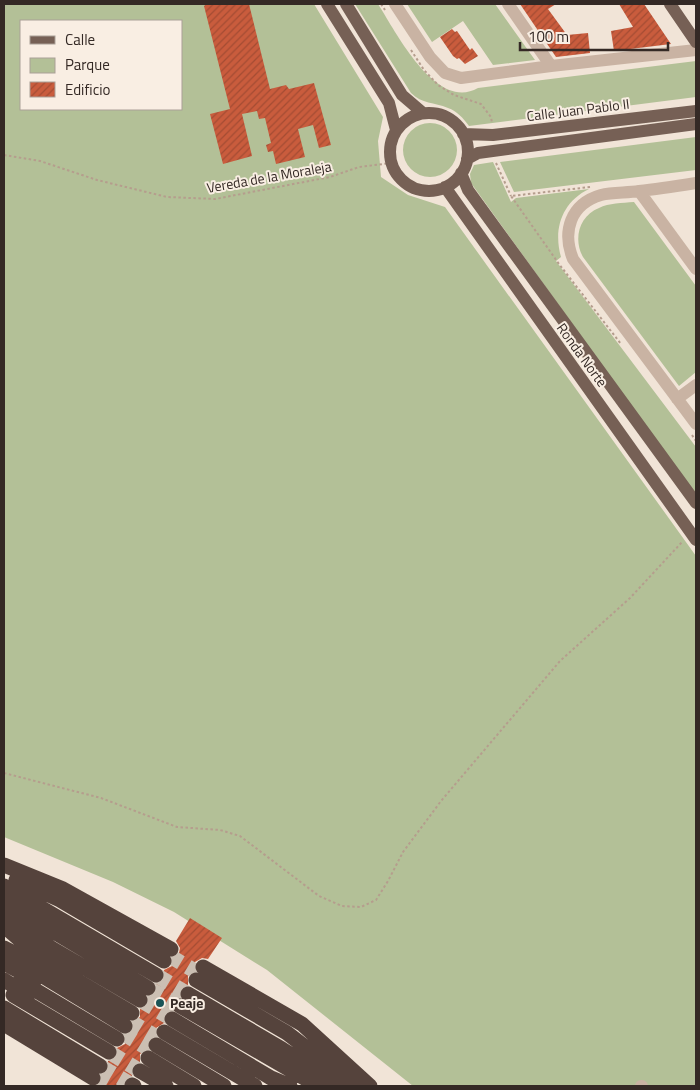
<svg xmlns="http://www.w3.org/2000/svg" width="700" height="1090" font-family="'Titillium Web',sans-serif">
<defs>
<pattern id="building-hatch" width="6" height="6" patternUnits="userSpaceOnUse" patternTransform="scale(1.25)"><rect width="6" height="6" fill="#c95c3d"/><path d="M-1 1l2-2M0 6l6-6M5 7l2-2" fill="none" stroke="#a44c33"/></pattern>
</defs>
<rect width="100%" height="100%" fill="#f1e4d7"/>
<path fill="#b3c097" fill-rule="evenodd" d="M 4,4 L 314,4 L 383,117 L 378,141 L 381,177 L 408,195 L 445,207 L 696,556 L 696,1086 L 413,1086 L 267,970 L 174,912 L 113,882 L 4,837 ZM 21,21 L 181,21 L 181,109 L 21,109 Z
M 355,4 L 378,4 C 396,32 436,112 478,88 L 696,61 L 696,97 L 469,126 C 463,118 457,111 448,108 C 434,102 422,104 411,93 Z
M 407,4 L 495,4 L 535,60 L 493,65 L 463,21 L 432,42 Z
M403 150a27 27 0 1 1 54 0a27 27 0 1 1-54 0Z
M 696,137 L 696,170 L 514,192 L 500,162 Z
M 493,162 L 511,202 L 516,198 L 589,189 C 562,202 553,229 561,257 L 556,261 L 696,447 L 696,496 L 471,183 L 470,174 L 474,165 Z
M 634,202 L 696,286 L 696,372 L 679,386 L 583,257 C 573,239 579,216 599,208 C 609,203 622,203 634,202 Z"/>
<path fill="url(#building-hatch)" d="M 207,4 L 249,4 L 270,89 L 286,85 L 289,89 L 314,83 L 331,145 L 319,148 L 313,125 L 298,129 L 305,157 L 276,164 L 273,151 L 268,152 L 266,145 L 271,143 L 265,118 L 259,119 L 257,111 L 242,114 L 252,156 L 223,164 L 210,114 L 230,109 L 204,6 Z
M 520,4 L 556,4 L 548,9 L 567,35 L 588,33 L 590,53 L 556,57 Z
M 619,4 L 644,4 L 671,44 L 614,51 L 611,31 L 633,27 Z
M 452,29 L 455,32 L 457,31 L 470,50 L 472,48 L 478,56 L 465,64 L 459,58 L 457,59 L 453,56 L 440,37 Z
M 190,918 L 222,938 L 208,959 L 202,958 L 195,962 L 195,971 L 188,976 L 188,985 L 180,989 L 179,997 L 172,1002 L 172,1010 L 164,1015 L 164,1023 L 156,1028 L 156,1036 L 148,1041 L 148,1049 L 140,1054 L 140,1062 L 132,1066 L 131,1071 L 132,1076 L 127,1077 L 124,1080 L 123,1086 L 97,1086 L 101,1082 L 102,1075 L 108,1070 L 108,1061 L 113,1060 L 117,1057 L 117,1048 L 125,1044 L 125,1035 L 133,1031 L 133,1022 L 140,1017 L 140,1009 L 148,1005 L 149,997 L 156,992 L 156,984 L 164,979 L 164,970 L 172,966 L 173,958 L 179,953 L 180,948 L 176,941 Z"/>
<g fill="none" stroke-linecap="round" stroke-linejoin="round">
<path stroke="#cbbfb3" stroke-width="15" stroke-dasharray="15 8" stroke-linecap="butt" d="M 168,955 L 200,974
M 156,975 L 188,994
M 148,988 L 180,1006
M 140,1000 L 172,1019
M 128,1020 L 160,1039
M 121,1032 L 152,1051
M 109,1052 L 140,1071
M 100,1066 L 132,1085
M 93,1078 L 107,1086"/>
<path stroke="#b59d8d" stroke-width="2" stroke-dasharray="2.5 2.5" stroke-linecap="butt" d="M 381,4 L 385,10
M 411,50 L 424,70 L 438,85 L 454,95 L 481,104 L 491,117 L 492,123
M 4,155 L 40,161 L 97,180 L 167,197 L 215,199 L 330,177 L 359,167 L 391,163
M 496,163 L 511,196
M 590,187 L 511,196 L 559,264 L 621,344
M 692,435 L 696,441
M 4,773 L 101,798 L 177,827 L 220,830 L 240,836 L 319,896 L 342,906 L 361,907 L 376,900 L 388,881 L 403,852 L 441,801 L 560,661 L 630,598 L 683,541"/>
<path stroke="#c9b3a3" stroke-width="12" d="M 395,4 L 430,57 L 445,73 L 461,78 L 551,66 L 696,50
M 508,4 L 551,66
M 696,183 C 677,186 658,189 639,191 C 627,193 613,192 601,195 C 570,204 562,232 573,259 L 696,424
M 639,191 L 696,269
M 677,399 L 696,385
M 641,1086 L 642,1086"/>
<path stroke="#766055" stroke-width="12" d="M 327,4 L 389,103 L 396,130
M 346,4 L 402,95 L 423,113
M 670,4 L 696,42
M390 152a39 39 0 1 1 78 0a39 39 0 1 1-78 0Z
M 463,134 L 493,135 L 696,111
M 467,159 L 478,153 L 696,124
M 461,173 L 468,190 L 696,503
M 445,187 L 696,540"/>
<path stroke="#55433c" stroke-width="15" d="M 4,865 L 63,889 L 171,949
M 16,880 L 60,900 L 164,961
M 4,886 L 156,975
M 4,900 L 51,930 L 148,988
M 4,912 L 51,948 L 140,1000
M 4,926 L 47,963 L 132,1013
M 4,948 L 43,968
M 4,963 L 35,980
M 28,967 L 125,1026
M 203,967 L 302,1024 L 370,1086
M 4,980 L 28,995
M 196,980 L 287,1033 L 356,1086
M 20,981 L 117,1039
M 188,994 L 282,1049 L 340,1086
M 13,995 L 109,1052
M 180,1006 L 318,1086
M 4,1008 L 100,1066
M 172,1019 L 271,1078 L 290,1086
M 4,1024 L 93,1078
M 164,1032 L 255,1086
M 156,1045 L 224,1086
M 148,1058 L 194,1086
M 140,1071 L 166,1086
M 132,1085 L 134,1086"/>
</g>
<circle fill="#1a5356" stroke="#f9eee3" stroke-width="2" cx="160" cy="1003" r="5"/>
<g text-anchor="middle" stroke-width="4" stroke-linejoin="round" paint-order="stroke">
<g font-size="14" fill="#342925" stroke="#f9eee3">
<text transform="translate(578 110) rotate(-7)" y="5">Calle Juan Pablo II</text>
<text transform="translate(269 177) rotate(-10)" y="5">Vereda de la Moraleja</text>
<text transform="translate(582 355) rotate(54)" y="5">Ronda Norte</text>
</g>
<g font-size="14" font-weight="bold" fill="#342925" stroke="#f9eee3" text-anchor="start">
<text x="170" y="1008">Peaje</text>
</g>
</g>
<rect width="700" height="1090" fill="none" stroke="#342925" stroke-width="10"/>
<rect x="20" y="20" width="162" height="90" fill="#f9eee3" stroke="#aa9f97"/>
<rect x="30" y="36" width="25" height="8" fill="#766055" stroke="#aa9f97"/>
<text x="65" y="45" font-size="15" fill="#342925">Calle</text>
<rect x="30" y="58" width="25" height="15" fill="#b3c097" stroke="#aa9f97"/>
<text x="65" y="70" font-size="15" fill="#342925">Parque</text>
<rect x="30" y="82" width="25" height="15" fill="url(#building-hatch)" stroke="#aa9f97"/>
<text x="65" y="95" font-size="15" fill="#342925">Edificio</text>
<path d="M520 42v8h148v-8" fill="none" stroke="#342925" stroke-width="2.5"/>
<text x="528" y="42" font-size="15" fill="#342925" stroke="#f9eee3" stroke-width="4" paint-order="stroke">100 m</text>
</svg>
